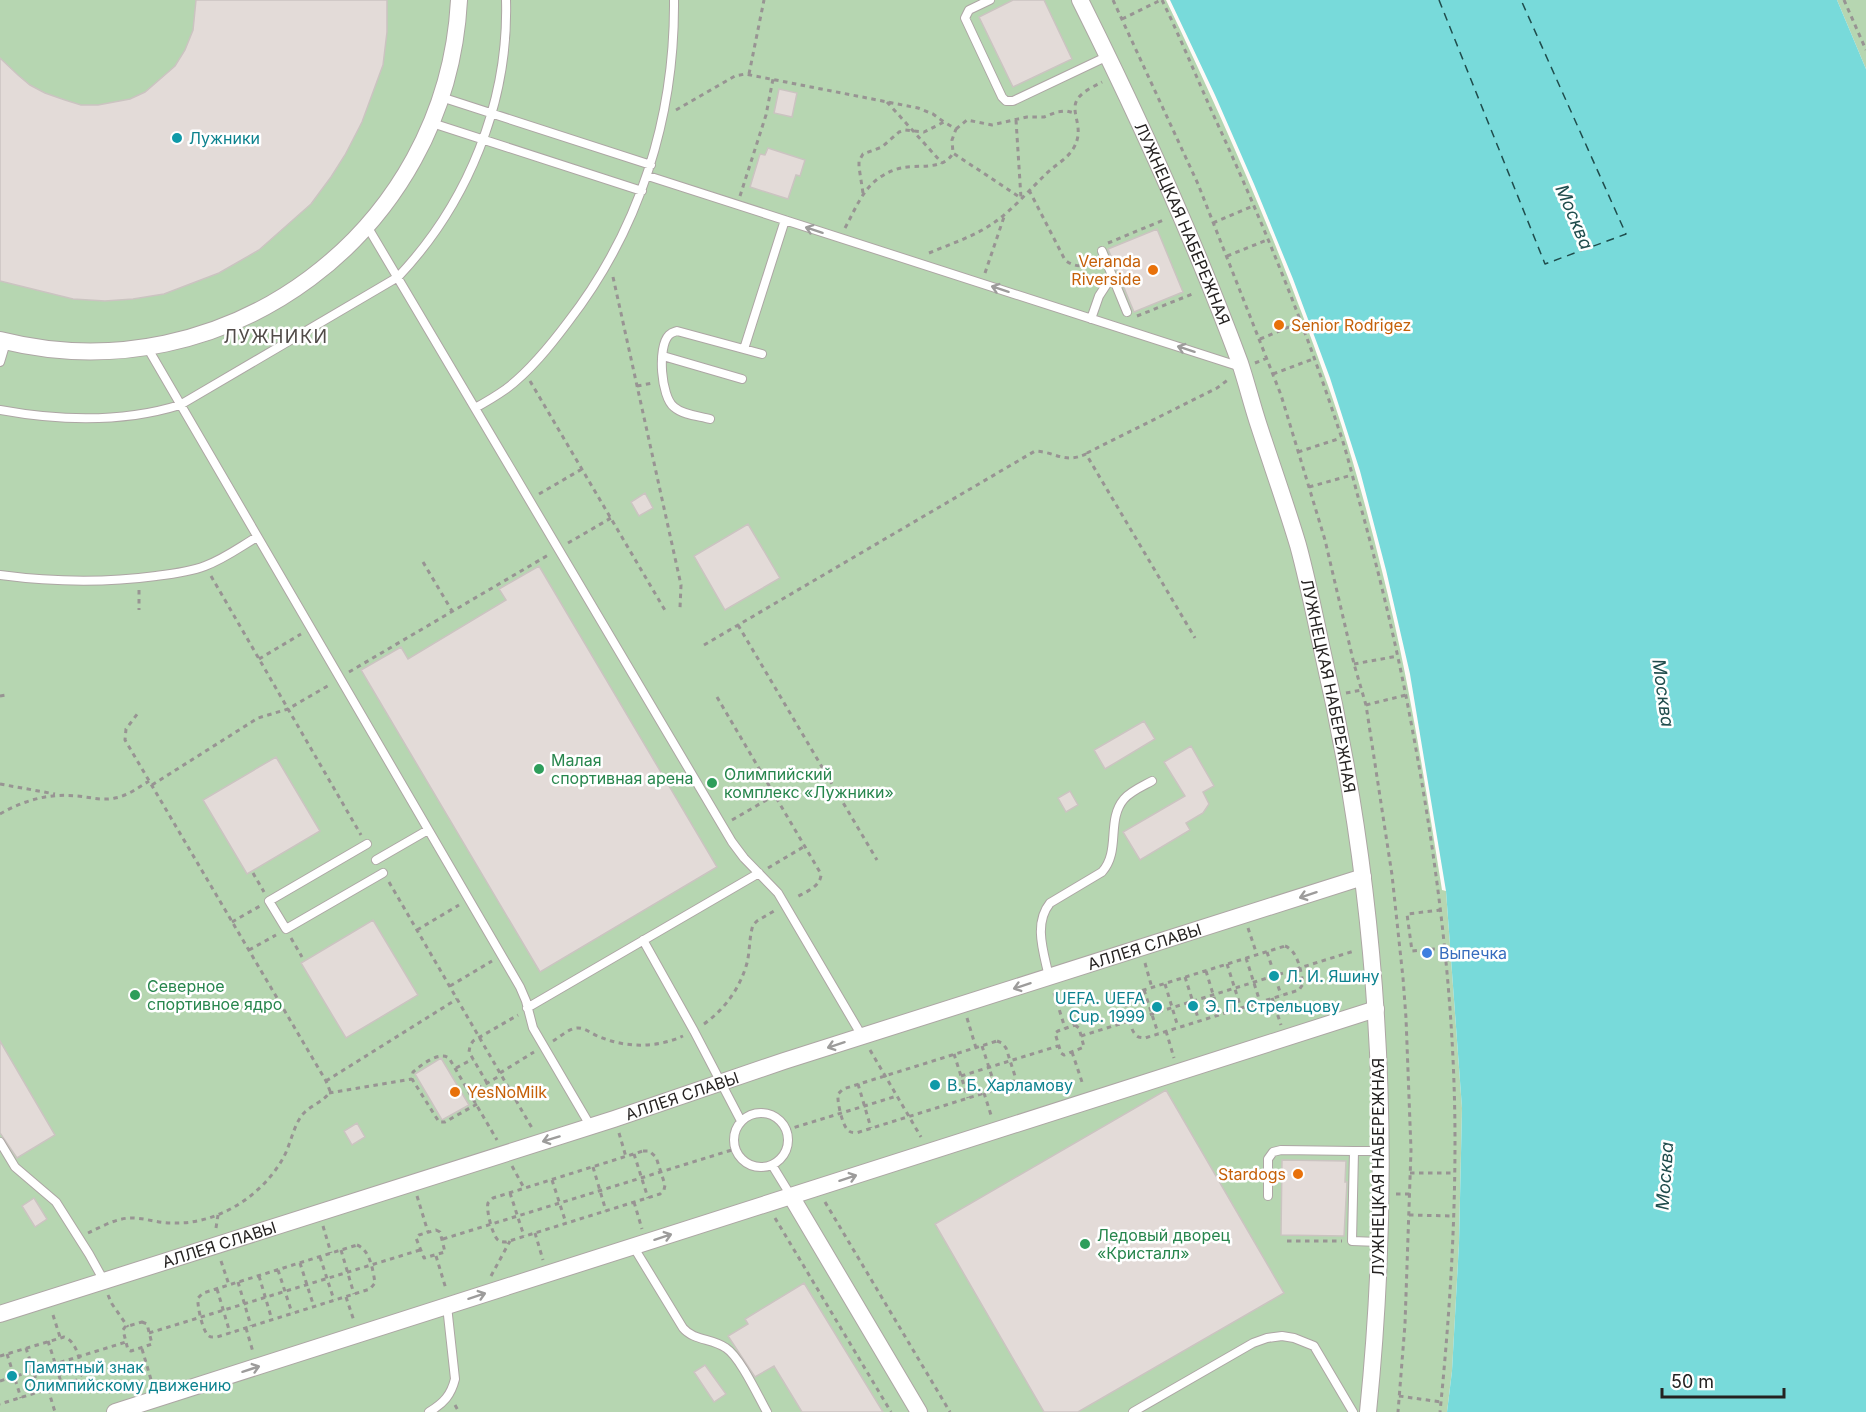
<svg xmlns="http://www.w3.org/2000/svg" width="1866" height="1412" font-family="Inter,sans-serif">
<rect width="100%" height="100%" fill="#fefaf8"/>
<path fill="#b6d6b1" d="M 0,0 L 1166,0 C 1225,123 1280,248 1325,377 C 1348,440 1366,506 1382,571 C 1409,677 1425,784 1442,890 L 1446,891 L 1462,1108 L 1459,1243 L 1452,1371 L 1447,1412 L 0,1412 Z
M 1837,0 L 1866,0 L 1866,69 Z"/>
<path fill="#78dada" d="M 1170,0 L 1837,0 L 1866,69 L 1866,1412 L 1447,1412 L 1452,1371 L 1459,1243 L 1462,1108 L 1446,891 L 1410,674 L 1386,570 L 1360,471 L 1330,378 L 1293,279 L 1254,184 L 1215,95 Z"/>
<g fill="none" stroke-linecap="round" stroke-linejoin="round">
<path stroke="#204d4d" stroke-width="1.5" stroke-dasharray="8 6" stroke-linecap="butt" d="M 1439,0 L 1545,264 L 1626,234 L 1521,0"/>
</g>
<path fill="#e3dbd8" stroke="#cbc4c1" stroke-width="1.5" d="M 196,0 L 387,0 L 387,32 L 383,65 L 362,122 L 345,155 L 331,177 L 311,204 L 259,250 L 219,273 L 164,294 L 133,299 L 105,301 L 73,299 L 0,281 L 0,58 L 18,75 L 30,85 L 45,93 L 65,100 L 81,105 L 98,105 L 130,99 L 145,92 L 175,66 L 185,50 L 193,30 Z
M 1013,0 L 1044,0 L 1072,59 L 1013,87 L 979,17 Z
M 779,89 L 797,93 L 792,117 L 774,113 Z
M 768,148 L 805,160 L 800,176 L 796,175 L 788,199 L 750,187 L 760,154 L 765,155 Z
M 1157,229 L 1183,292 L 1134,312 L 1108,249 Z
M 645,493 L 653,508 L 639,516 L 631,502 Z
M 748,524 L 780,578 L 725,610 L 694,556 Z
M 539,566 L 717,867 L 540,972 L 361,670 L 401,647 L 408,659 L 506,600 L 499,589 Z
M 1144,721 L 1155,739 L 1105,769 L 1094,750 Z
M 1191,746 L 1214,786 L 1203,792 L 1209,804 L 1203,813 L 1186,823 L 1190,830 L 1140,860 L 1123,832 L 1185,796 L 1164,762 Z
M 276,757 L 320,831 L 247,874 L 203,800 Z
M 1070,791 L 1078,805 L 1066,812 L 1058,798 Z
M 373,920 L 418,995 L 346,1038 L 301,963 Z
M 0,1041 L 55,1135 L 17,1158 L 0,1133 Z
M 441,1058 L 469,1105 L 442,1120 L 415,1074 Z
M 1166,1090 L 1284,1293 L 1078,1412 L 1044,1412 L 935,1224 Z
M 357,1123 L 365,1137 L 352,1145 L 344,1131 Z
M 1282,1160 L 1346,1161 L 1345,1182 L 1347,1182 L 1344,1236 L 1281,1235 Z
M 34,1198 L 47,1219 L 35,1227 L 22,1206 Z
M 804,1283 L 883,1412 L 802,1412 L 774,1366 L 755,1377 L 728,1336 L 748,1324 L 745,1319 Z
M 705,1365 L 726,1394 L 714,1402 L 694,1372 Z"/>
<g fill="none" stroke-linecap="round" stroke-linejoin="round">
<defs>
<path id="lane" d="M 990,0 L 969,10 L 965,18 L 1002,97 L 1006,101 L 1013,101 L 1108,56
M 441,97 L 651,165
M 432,123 L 642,191
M 648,176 L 1241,367
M 367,226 L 732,842 L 744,858 L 778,893 L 862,1036
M 1102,251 L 1127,312
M 1091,319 L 1099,296 L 1112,276
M 147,347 L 520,987 L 526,1001 L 533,1028 L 591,1127
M 744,349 L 785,220
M 663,356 L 742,379
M 0,362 L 6,342
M 475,408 C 486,402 496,396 506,389 C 530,371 550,346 568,322 C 640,229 675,117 674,0
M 0,410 C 60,421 122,423 180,405 L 398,277 C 468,203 509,102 506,0
M 710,419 C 699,416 683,415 674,407 C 661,397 657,347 669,335 C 672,332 674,332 677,331 L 762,354
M 0,575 C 52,582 104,583 156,576 C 172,574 189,572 205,566 C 224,559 240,547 257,537
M 367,844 L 269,901 L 286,929 L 383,873
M 376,860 L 428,830
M 643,940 L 694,1031 L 741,1121
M 1049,977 C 1044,953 1033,924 1050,903 L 1102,872 C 1121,851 1106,820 1124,799 C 1131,791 1143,786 1152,781
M 527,1008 L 759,873
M734 1140a27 27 0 1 1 54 0a27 27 0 1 1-54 0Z
M 0,1142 L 15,1167 L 56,1202 L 89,1254 L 104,1281
M 772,1165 L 791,1196
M 1268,1196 L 1268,1159 L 1273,1152 L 1281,1150 L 1354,1151
M 1379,1242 L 1352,1241 L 1354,1151 L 1380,1151
M 633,1246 L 683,1328 C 694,1341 712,1338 726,1348 C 740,1357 758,1396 767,1412
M 429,1412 C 444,1403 451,1395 455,1379 L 447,1306
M 1133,1412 L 1253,1343 L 1267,1338 L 1282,1336 L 1294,1338 L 1314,1346 L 1353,1412"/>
<g id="street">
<path id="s1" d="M 1080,0 C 1139,118 1194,239 1240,363 C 1247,384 1252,405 1259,426 C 1272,466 1286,505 1298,545 C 1307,578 1314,612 1321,645 C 1380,896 1394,1156 1368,1412"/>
<path d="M 0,340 C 226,397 447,232 459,0"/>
<path d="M 791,1196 L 919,1412"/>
<path id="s2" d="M 0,1314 L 614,1119 L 784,1061 L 1363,877"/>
<path d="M 115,1412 L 1376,1009"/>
</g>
</defs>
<use href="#lane" stroke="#ada6a4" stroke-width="10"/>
<use href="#street" stroke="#ada6a4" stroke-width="18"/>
<path stroke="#989493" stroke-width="3" stroke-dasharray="4.5 4.5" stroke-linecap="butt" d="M 1113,0 L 1198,184 L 1281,395 L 1325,540 L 1354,664 L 1366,705 L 1392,875 L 1403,978 L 1406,1018 L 1411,1150 L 1405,1324 L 1398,1412
M 1162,0 C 1180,37 1196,76 1213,114 C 1260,216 1303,320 1338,427 C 1347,452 1353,479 1360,504 C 1381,580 1399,656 1413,733 C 1438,867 1455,1005 1455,1141 C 1455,1232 1449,1322 1440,1412
M 1844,0 L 1866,50
M 1122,19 L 1161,0
M 749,74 L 764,0
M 887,102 L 942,163
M 676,110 L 735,76 L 745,74 L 918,108 L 933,114 L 944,122
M 1016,120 L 1021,198
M 956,129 L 967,120 L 992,125 L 1027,117 L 1044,117 L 1057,112 L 1066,111 L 1075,113
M 1029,190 L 1065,260 C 1075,268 1084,266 1096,264
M 863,193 L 859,167 L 859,161 L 863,154 L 882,147 L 899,132 L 905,130 L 924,132 L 944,122 L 956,129 L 952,140 L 953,153 L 1021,198
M 740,196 L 766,115 L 773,79
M 1213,223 L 1253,206
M 845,228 C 855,210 862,190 879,178 C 886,173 893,170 901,168 C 918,164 943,171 953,153
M 1108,243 L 1166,219
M 929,253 C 950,244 973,237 992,224 C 1012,211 1029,190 1046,174 C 1055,165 1067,159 1073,149 C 1087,127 1067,111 1079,97 C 1085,90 1095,86 1102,82
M 1227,256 L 1267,240
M 985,273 L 1005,214
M 613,277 L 681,585 L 680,608
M 1137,316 L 1195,293
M 1260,339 L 1301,322
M 1255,363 L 1267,358
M 1273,374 L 1313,359
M 530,381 L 666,612
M 637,386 L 653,383
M 1298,452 L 1341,438
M 1087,453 L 1217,388 L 1229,379
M 1309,487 L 1352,475
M 539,494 L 582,469
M 568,543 L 611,518
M 423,562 L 452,611
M 211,576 L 361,835
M 139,590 L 139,610
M 738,625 L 877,860
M 704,645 L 1035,451 C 1056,452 1064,464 1086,454 L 1195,638
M 259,659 L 301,634
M 1354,664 L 1398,656
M 349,672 L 550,554
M 1346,693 L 1362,690
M 0,696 L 6,695
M 717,697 L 821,874 C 821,887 805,892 795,898
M 1366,705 L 1406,695
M 0,784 L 55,794
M 152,785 L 258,718 L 288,709 L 331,684
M 0,814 C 24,800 50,793 77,796 C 90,797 102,801 115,798 C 127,796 138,788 149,781
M 732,820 L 775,795
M 768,868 L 805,846
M 253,873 L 264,892
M 389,882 L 532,1128
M 1441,910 L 1407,914 L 1412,951 L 1445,948
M 232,922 L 260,906
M 1248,928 L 1257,955
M 417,930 L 459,905
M 291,938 L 302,957
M 1285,946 C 1298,951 1301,971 1303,984 L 1299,990 L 1145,1038 C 1140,1037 1138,1038 1135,1034 C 1130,1029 1125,1006 1126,999 L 1131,994 Z
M 249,950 L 276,935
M 1267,952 L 1281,995
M 1246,958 L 1260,1002
M 1145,963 L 1152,988
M 1227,964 L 1241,1008
M 1206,971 L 1219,1014
M 1185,977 L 1199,1021
M 1165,984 L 1178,1027
M 450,986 L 492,961
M 1144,990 L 1158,1033
M 1054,993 L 1065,1028
M 1272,998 L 1281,1025
M 967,1018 L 976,1048
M 704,1024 C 725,1009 740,988 747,963 C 750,951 749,938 753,925 L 757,921 L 774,911
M 1075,1025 L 1079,1028 L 1084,1047 L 1064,1055 L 1061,1053 L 1055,1033 L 1058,1031 Z
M 1166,1031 L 1174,1058
M 1081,1036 L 1354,951
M 553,1041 C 560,1037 569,1028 578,1028 C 586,1028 593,1035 600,1037 C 626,1048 657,1048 683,1036
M 997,1041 L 1002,1043 L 1006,1048 L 1015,1076 L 1014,1081 L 1010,1085 L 856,1133 C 852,1132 850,1133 847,1129 C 842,1124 837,1101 838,1094 L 843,1089 Z
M 982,1046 L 996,1089
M 870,1050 L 921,1137
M 1072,1052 L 1083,1085
M 954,1054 L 968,1098
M 456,1068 L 473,1059
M 500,1073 L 534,1052
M 961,1076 L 1058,1046
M 326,1081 L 457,999
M 487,1083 L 469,1052 L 470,1046 L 473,1041 L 518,1015
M 858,1084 L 871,1128
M 329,1093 L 412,1079
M 470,1093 L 501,1075
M 984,1093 L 991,1115
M 477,1104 L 445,1122 L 439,1122 L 412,1079 L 413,1072 C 421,1065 439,1051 449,1058 L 497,1140
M 786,1130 L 897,1096
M 619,1133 L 626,1157
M 643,1151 L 649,1151 L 656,1157 L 665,1185 L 664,1190 L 660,1194 L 506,1242 C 502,1242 500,1242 497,1239 C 492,1233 486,1210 488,1203 L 493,1198 Z
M 634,1154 L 648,1198
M 512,1166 L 524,1188
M 593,1167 L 606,1211
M 1410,1173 L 1454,1173
M 552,1180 L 566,1223
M 510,1193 L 524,1236
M 1396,1194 L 1410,1194
M 417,1196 L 428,1232
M 634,1202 L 642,1229
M 825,1202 L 950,1412
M 1409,1215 L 1454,1216
M 775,1218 L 891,1412
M 323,1226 L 331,1253
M 216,1228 L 218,1215
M 436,1230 L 440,1232 L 445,1252 L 424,1258 L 416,1238 L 419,1235 Z
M 88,1233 C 101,1227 116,1218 131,1218 C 145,1218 158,1223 172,1223 C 215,1225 260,1198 282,1160 C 290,1147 292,1131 300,1118 C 307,1106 325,1102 330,1091 L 326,1081 L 125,740 L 126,729 L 138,713
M 535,1233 L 543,1260
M 443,1239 L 735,1149
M 1287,1241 L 1342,1241
M 357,1245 C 370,1250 373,1270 375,1283 L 370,1289 L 217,1337 C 212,1337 210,1338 207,1334 C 202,1328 197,1305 198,1298 L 203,1293 Z
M 341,1250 L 354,1294
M 436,1256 L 446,1289
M 320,1257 L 334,1300
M 221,1261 L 229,1285
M 300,1263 L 314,1307
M 278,1270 L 292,1313
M 259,1276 L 272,1320
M 491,1276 L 510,1241
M 238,1282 L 251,1326
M 217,1289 L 230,1333
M 108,1295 L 112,1304 L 128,1327
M 346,1297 L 354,1321
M 53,1315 L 60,1337
M 142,1322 L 147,1324 L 152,1344 L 131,1351 L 128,1350 L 123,1330 L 125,1327 Z
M 246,1328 L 253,1352
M 149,1333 L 420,1250
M 48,1341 L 62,1385
M 26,1348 L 40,1392
M 142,1349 L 152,1383
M 7,1354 L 21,1398
M 0,1356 L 64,1337 C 77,1341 80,1361 82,1374 L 77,1380 L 0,1404
M 0,1381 L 126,1342
M 48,1389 L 55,1412
M 1399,1396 L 1441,1402
M 455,1405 L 459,1412"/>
<use href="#lane" stroke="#fff" stroke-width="8"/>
<use href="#street" stroke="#fff" stroke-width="16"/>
</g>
<defs><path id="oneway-shaft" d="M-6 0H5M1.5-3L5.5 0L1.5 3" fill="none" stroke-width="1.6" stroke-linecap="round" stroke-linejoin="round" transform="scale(1.5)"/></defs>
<g stroke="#9d9c9b">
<use href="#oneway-shaft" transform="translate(814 230) rotate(-162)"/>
<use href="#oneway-shaft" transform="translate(1000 289) rotate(-162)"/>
<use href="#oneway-shaft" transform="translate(1186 349) rotate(-162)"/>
<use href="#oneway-shaft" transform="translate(1308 895) rotate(162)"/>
<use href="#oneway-shaft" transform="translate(1022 986) rotate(162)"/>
<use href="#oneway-shaft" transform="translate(836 1045) rotate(162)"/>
<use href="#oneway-shaft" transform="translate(551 1139) rotate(163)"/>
<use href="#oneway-shaft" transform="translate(848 1178) rotate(-18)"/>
<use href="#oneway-shaft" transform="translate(663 1237) rotate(-18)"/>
<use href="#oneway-shaft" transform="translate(477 1296) rotate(-18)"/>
<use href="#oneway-shaft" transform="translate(251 1369) rotate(-18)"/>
</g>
<g fill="#0f9aa8" stroke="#fff" stroke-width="2">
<circle cx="177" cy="138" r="6"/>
<circle cx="1274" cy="976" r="6"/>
<circle cx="1193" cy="1006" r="6"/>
<circle cx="1157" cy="1007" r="6"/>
<circle cx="935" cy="1085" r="6"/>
<circle cx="12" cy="1376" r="6"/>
</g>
<g fill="#e8710a" stroke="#fff" stroke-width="2">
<circle cx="1153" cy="270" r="6"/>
<circle cx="1279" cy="325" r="6"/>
<circle cx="455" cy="1092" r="6"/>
<circle cx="1298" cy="1174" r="6"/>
</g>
<g fill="#2e9e5b" stroke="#fff" stroke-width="2">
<circle cx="539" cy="769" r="6"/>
<circle cx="712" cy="783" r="6"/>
<circle cx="135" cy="995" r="6"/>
<circle cx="1085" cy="1244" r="6"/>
</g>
<circle fill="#3f7fe0" stroke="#fff" stroke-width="2" cx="1427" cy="953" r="6"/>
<g text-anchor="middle" stroke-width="5" stroke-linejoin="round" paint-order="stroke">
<g font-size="16" fill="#0d838f" stroke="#fff" text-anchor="start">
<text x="189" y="144">Лужники</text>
<text x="1286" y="982">Л. И. Яшину</text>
<text x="1145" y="1004" text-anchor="end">UEFA. UEFA<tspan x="1145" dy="18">Cup. 1999</tspan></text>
<text x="1205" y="1012">Э. П. Стрельцову</text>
<text x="947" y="1091">В. Б. Харламову</text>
<text x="24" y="1373">Памятный знак<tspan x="24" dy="18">Олимпийскому движению</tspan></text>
</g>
<g font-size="16" fill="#252221" stroke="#fff">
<text dy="6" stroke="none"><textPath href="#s1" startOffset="246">ЛУЖНЕЦКАЯ НАБЕРЕЖНАЯ</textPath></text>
<text dy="6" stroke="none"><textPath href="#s1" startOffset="732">ЛУЖНЕЦКАЯ НАБЕРЕЖНАЯ</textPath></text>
<text dy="6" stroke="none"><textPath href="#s2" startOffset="1202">АЛЛЕЯ СЛАВЫ</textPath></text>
<text dy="6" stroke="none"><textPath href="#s2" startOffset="716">АЛЛЕЯ СЛАВЫ</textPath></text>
<text transform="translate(1378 1167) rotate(-90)" y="6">ЛУЖНЕЦКАЯ НАБЕРЕЖНАЯ</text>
<text dy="6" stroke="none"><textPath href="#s2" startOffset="230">АЛЛЕЯ СЛАВЫ</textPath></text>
</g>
<g font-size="16" fill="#c56008" stroke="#fff" text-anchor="end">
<text x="1141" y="267">Veranda<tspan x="1141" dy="18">Riverside</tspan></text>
<text x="1291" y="331" text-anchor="start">Senior Rodrigez</text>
<text x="467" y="1098" text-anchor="start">YesNoMilk</text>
<text x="1286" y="1180">Stardogs</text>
</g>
<g font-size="16" fill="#27864d" stroke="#fff" text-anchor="start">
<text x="551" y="766">Малая<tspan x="551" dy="18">спортивная арена</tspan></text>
<text x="724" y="780">Олимпийский<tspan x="724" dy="18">комплекс «Лужники»</tspan></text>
<text x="147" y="992">Северное<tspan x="147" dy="18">спортивное ядро</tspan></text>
<text x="1097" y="1241">Ледовый дворец<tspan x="1097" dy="18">«Кристалл»</tspan></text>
</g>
<g font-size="16" fill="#366cbe" stroke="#fff" text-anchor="start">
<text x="1439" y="959">Выпечка</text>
</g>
<g font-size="18" font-style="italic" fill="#204d4d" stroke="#fff">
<text transform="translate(1574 217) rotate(67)" y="6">Москва</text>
<text transform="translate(1663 693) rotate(82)" y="6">Москва</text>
<text transform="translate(1665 1176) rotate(-86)" y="6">Москва</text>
</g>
<g font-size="18" letter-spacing="1.5" fill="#514b48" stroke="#fff">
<text x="276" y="343">ЛУЖНИКИ</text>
</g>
</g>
<path d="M1662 1388v9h122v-9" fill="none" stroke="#252221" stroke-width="3"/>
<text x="1671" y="1388" font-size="18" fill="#252221" stroke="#ffffff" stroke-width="4.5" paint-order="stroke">50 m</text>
</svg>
